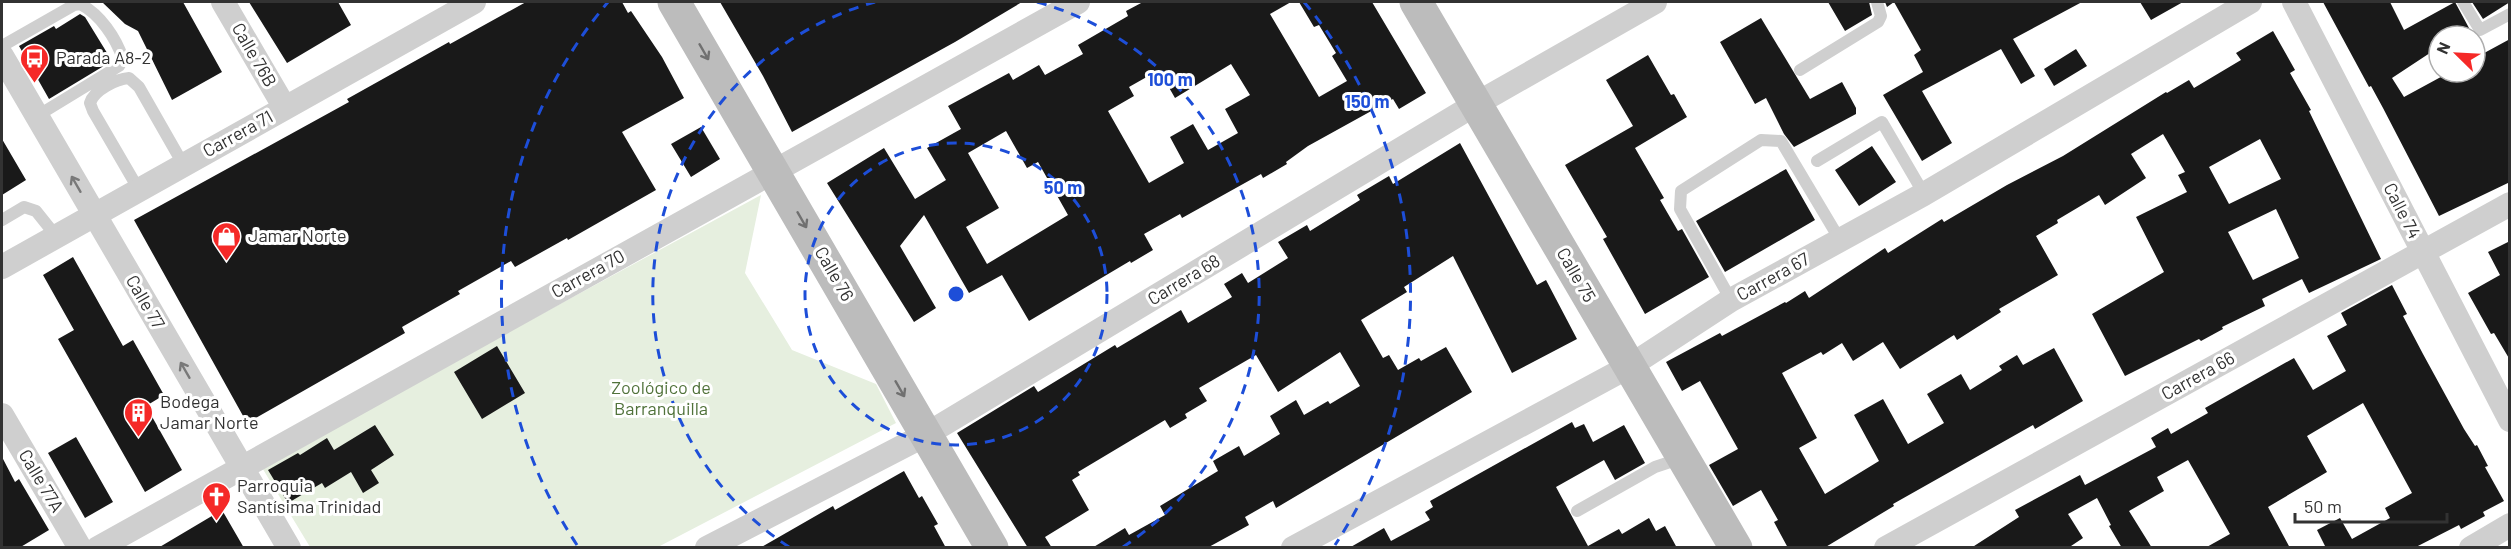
<svg xmlns="http://www.w3.org/2000/svg" width="2511" height="549" font-family="Barlow,sans-serif">
<rect width="100%" height="100%" fill="#fff"/>
<path fill="#e6efdf" d="M 761,195 L 745,273 L 792,350 L 876,384 L 896,423 L 658,547 L 310,547 L 261,466 Z"/>
<path fill="#191919" fill-rule="evenodd" d="M 102,2 L 183,2 L 222,72 L 172,100 L 138,31 L 125,24 Z
M 249,2 L 338,2 L 351,25 L 287,63 Z
M 526,2 L 622,2 L 628,13 L 631,11 L 662,57 L 684,98 L 622,132 L 656,190 L 568,240 L 567,238 L 515,267 L 511,261 L 458,291 L 460,294 L 402,327 L 405,333 L 247,423 L 134,220 L 349,102 L 347,99 L 449,42 L 450,44 Z
M 720,2 L 1022,2 L 955,42 L 792,132 L 763,76 Z
M 1143,2 L 1291,2 L 1270,14 L 1319,97 L 1347,81 L 1332,56 L 1336,53 L 1319,25 L 1314,27 L 1299,2 L 1372,2 L 1426,93 L 1399,109 L 1393,99 L 1308,146 L 1286,162 L 1287,164 L 1263,178 L 1261,174 L 1182,218 L 1180,214 L 1144,234 L 1153,250 L 1131,263 L 1130,261 L 1029,321 L 1002,275 L 969,293 L 924,215 L 900,246 L 936,308 L 914,322 L 827,183 L 884,148 L 915,199 L 946,180 L 927,148 L 961,129 L 948,106 L 1009,73 L 1013,80 L 1039,65 L 1045,75 L 1083,54 L 1078,45 L 1128,16 L 1126,11 ZM 1231,64 L 1250,95 L 1225,109 L 1238,133 L 1208,150 L 1193,124 L 1170,137 L 1184,163 L 1149,183 L 1108,111 L 1134,96 L 1129,87 L 1159,70 L 1175,98 ZM 1006,131 L 1027,168 L 1038,162 L 1068,215 L 987,264 L 966,227 L 999,208 L 968,153 Z
M 1828,2 L 1869,2 L 1872,15 L 1845,31 Z
M 1885,2 L 2082,2 L 2013,39 L 2035,76 L 2021,84 L 2001,49 L 1922,91 L 1952,143 L 1922,161 L 1883,95 L 1923,72 L 1914,55 L 1921,50 L 1894,2 L 1887,7 Z
M 2140,2 L 2183,2 L 2151,20 Z
M 2323,2 L 2390,2 L 2404,30 L 2455,2 L 2469,28 L 2457,36 L 2439,36 L 2439,47 L 2392,78 L 2404,97 L 2450,72 L 2475,72 L 2475,58 L 2510,39 L 2510,182 L 2439,216 L 2383,108 L 2371,86 L 2369,87 Z
M 2472,2 L 2510,2 L 2483,19 Z
M 80,14 L 85,17 L 112,61 L 49,99 L 19,46 L 54,26 L 56,29 Z
M 1761,18 L 1810,99 L 1842,82 L 1856,108 L 1856,114 L 1794,147 L 1784,134 L 1766,98 L 1755,104 L 1720,42 Z
M 2273,31 L 2295,70 L 2290,73 L 2311,110 L 2309,111 L 2381,259 L 2309,293 L 2302,279 L 2262,299 L 2265,306 L 2222,327 L 2223,329 L 2201,341 L 2199,339 L 2125,376 L 2092,314 L 2164,272 L 2136,217 L 2187,192 L 2178,175 L 2185,172 L 2163,134 L 2131,154 L 2146,178 L 2105,205 L 2099,195 L 2057,220 L 2058,223 L 2036,236 L 2058,275 L 1999,309 L 2001,312 L 1957,340 L 1954,335 L 1900,369 L 1883,342 L 1853,361 L 1842,343 L 1823,355 L 1821,352 L 1782,373 L 1817,438 L 1799,448 L 1825,494 L 1879,461 L 1854,415 L 1883,399 L 1908,444 L 1944,423 L 1927,394 L 1961,374 L 1970,390 L 2002,370 L 1999,366 L 2017,355 L 2023,365 L 2054,348 L 2083,401 L 2035,429 L 2033,425 L 1893,504 L 1894,506 L 1824,548 L 1788,548 L 1774,522 L 1778,520 L 1761,490 L 1733,506 L 1709,465 L 1738,449 L 1700,381 L 1682,391 L 1666,362 L 1720,333 L 1722,336 L 1785,302 L 1786,303 L 1805,291 L 1809,298 L 1885,248 L 1888,253 L 1942,219 L 1944,222 L 2007,185 L 2063,156 L 2166,92 L 2167,93 L 2189,80 L 2194,88 L 2241,60 L 2236,53 ZM 2260,139 L 2281,179 L 2229,204 L 2209,167 ZM 2276,209 L 2299,258 L 2253,280 L 2228,232 Z
M 2076,49 L 2087,66 L 2054,86 L 2044,69 Z
M 1648,55 L 1671,95 L 1674,94 L 1687,117 L 1635,148 L 1664,198 L 1660,200 L 1678,231 L 1682,229 L 1709,277 L 1645,314 L 1603,239 L 1607,237 L 1565,165 L 1633,126 L 1606,80 Z
M 701,127 L 720,159 L 691,177 L 671,144 Z
M 2,139 L 26,180 L 2,195 Z
M 1460,143 L 1537,285 L 1546,280 L 1577,339 L 1512,373 L 1453,256 L 1404,287 L 1407,292 L 1361,320 L 1383,358 L 1389,355 L 1398,370 L 1419,358 L 1421,361 L 1446,347 L 1472,392 L 1276,508 L 1273,501 L 1245,517 L 1249,525 L 1207,548 L 1092,548 L 1125,528 L 1129,535 L 1165,515 L 1160,506 L 1218,471 L 1213,461 L 1239,446 L 1244,456 L 1280,434 L 1270,416 L 1296,400 L 1304,415 L 1328,401 L 1330,404 L 1360,386 L 1340,352 L 1278,392 L 1256,355 L 1199,388 L 1207,401 L 1185,414 L 1187,418 L 1170,428 L 1165,420 L 1078,472 L 1080,475 L 1072,480 L 1089,510 L 1045,537 L 1052,548 L 1028,548 L 957,433 L 1034,386 L 1038,392 L 1115,345 L 1117,348 L 1181,310 L 1188,323 L 1232,297 L 1224,284 L 1242,273 L 1248,283 L 1288,258 L 1278,242 L 1307,225 L 1310,231 L 1360,200 L 1357,195 L 1389,176 L 1393,184 Z
M 1872,146 L 1896,182 L 1859,206 L 1835,170 Z
M 1786,169 L 1815,220 L 1725,272 L 1696,221 Z
M 2510,241 L 2510,360 L 2494,333 L 2491,334 L 2468,293 L 2500,275 L 2488,252 Z
M 73,257 L 123,346 L 133,340 L 164,395 L 146,406 L 182,470 L 145,492 L 58,339 L 74,330 L 43,275 Z
M 2392,285 L 2407,314 L 2403,316 L 2423,354 L 2464,429 L 2475,446 L 2477,445 L 2488,466 L 2485,467 L 2504,501 L 2483,512 L 2485,516 L 2461,529 L 2459,525 L 2414,548 L 2326,548 L 2317,530 L 2340,518 L 2352,539 L 2390,518 L 2385,508 L 2412,493 L 2363,403 L 2307,436 L 2327,472 L 2268,507 L 2290,548 L 2205,548 L 2230,534 L 2188,460 L 2157,477 L 2164,491 L 2129,511 L 2152,548 L 2122,548 L 2109,526 L 2111,525 L 2097,498 L 2068,514 L 2083,538 L 2068,548 L 1971,548 L 2019,517 L 2015,510 L 2080,475 L 2085,485 L 2156,447 L 2151,438 L 2168,428 L 2171,434 L 2208,413 L 2205,408 L 2294,358 L 2313,390 L 2346,371 L 2327,336 L 2347,325 L 2341,313 Z
M 497,346 L 525,393 L 482,419 L 454,372 Z
M 1572,422 L 1575,428 L 1584,424 L 1593,442 L 1624,425 L 1645,463 L 1615,480 L 1604,460 L 1556,487 L 1588,546 L 1619,529 L 1622,534 L 1649,518 L 1656,531 L 1665,526 L 1677,548 L 1349,548 L 1384,528 L 1391,541 L 1430,520 L 1425,512 L 1433,507 L 1430,501 Z
M 375,425 L 394,455 L 371,470 L 379,483 L 363,493 L 351,472 L 325,488 L 322,483 L 288,503 L 268,470 L 298,453 L 300,455 L 327,438 L 334,450 Z
M 76,437 L 113,502 L 85,518 L 48,453 Z
M 2,457 L 15,482 L 19,479 L 49,530 L 19,548 L 2,548 Z
M 904,471 L 919,498 L 922,496 L 938,524 L 934,526 L 946,548 L 760,548 L 833,506 L 835,510 Z
M 222,510 L 244,548 L 158,548 Z"/>
<g fill="none" stroke-linecap="round" stroke-linejoin="round">
<path stroke="#cfcfcf" stroke-width="12" d="M 2463,2 L 2480,30 L 2510,14
M 2,46 L 74,5 L 80,4 C 100,14 116,38 123,59 L 119,66 L 37,116
M 1800,70 L 1878,22 L 1881,16 L 1877,2
M 1817,161 L 1882,122 L 1924,194
M 139,190 L 93,111 L 90,103 C 94,90 116,79 129,78 L 139,87 L 183,164
M 2,220 L 24,207 L 36,211 L 56,236
M 1731,300 L 1680,209 L 1681,191 L 1761,140 L 1781,141 L 1840,240
M 1577,511 L 1655,467 L 1682,458"/>
<path stroke="#cfcfcf" stroke-width="24" d="M 223,2 L 285,108
M 2294,2 L 2510,420
M 2,56 L 289,548
M 2,267 L 474,2
M 2,415 L 80,548
M 98,548 L 1078,2
M 707,548 L 927,434 L 1476,104 L 1655,2
M 1293,548 L 1630,366 L 1731,300 L 1924,194 L 2250,2
M 1886,548 L 2510,204
M 2471,548 L 2510,525"/>
<path stroke="#bcbcbc" stroke-width="33" d="M 674,2 L 992,548
M 1416,2 L 1736,548"/>
</g>
<defs><path id="oneway-shaft" d="M-6 0H5M1.5-3L5.5 0L1.5 3" fill="none" stroke-width="1.6" stroke-linecap="round" stroke-linejoin="round" transform="scale(1.5)"/></defs>
<g stroke="#707070">
<use href="#oneway-shaft" transform="translate(704 52) rotate(60)"/>
<use href="#oneway-shaft" transform="translate(802 220) rotate(60)"/>
<use href="#oneway-shaft" transform="translate(900 389) rotate(60)"/>
</g>
<g stroke="#797979">
<use href="#oneway-shaft" transform="translate(76 184) rotate(-120)"/>
<use href="#oneway-shaft" transform="translate(185 370) rotate(-120)"/>
</g>
<g fill="none" stroke="#1d4ed8" stroke-width="3" stroke-dasharray="10 8">
<circle cx="956" cy="294" r="151"/>
<path d="M789 547A303 303 0 0 1 875 2M1037 2A303 303 0 0 1 1123 547"/>
<path d="M577 545A454 454 0 0 1 608 2M1304 2A454 454 0 0 1 1335 545"/>
</g>
<defs>
<symbol id="bus-pin" viewBox="-11 -11 22 30"><path d="M0 17L-7.5 6A9.5 9.5 0 1 1 7.5 6Z" fill="#f52927" stroke="#fff"/><path d="M-5-6H5V4H4V6H2V4H-2V6H-4V4H-5ZM-3.5-4V0h7V-4ZM-3.5 1.2v1.5H-2V1.2ZM2 1.2v1.5H3.5V1.2Z" fill="#fff"/></symbol>
<symbol id="shop-pin" viewBox="-11 -11 22 30"><path d="M0 17L-7.5 6A9.5 9.5 0 1 1 7.5 6Z" fill="#f52927" stroke="#fff"/><path d="M-5-2.5h2.3a2.7 3.5 0 0 1 5.4 0H5L5.5 6h-11ZM-1.5-2.5h3a1.5 2.3 0 0 0-3 0Z" fill="#fff"/></symbol>
<symbol id="building-pin" viewBox="-11 -11 22 30"><path d="M0 17L-7.5 6A9.5 9.5 0 1 1 7.5 6Z" fill="#f52927" stroke="#fff"/><path d="M-4-6H4V6H1V3H-1V6H-4ZM-2.5-4.3h1.7v1.8h-1.7ZM.8-4.3h1.7v1.8H.8ZM-2.5-1h1.7V.8h-1.7ZM.8-1h1.7V.8H.8Z" fill="#fff"/></symbol>
<symbol id="church-pin" viewBox="-11 -11 22 30"><path d="M0 17L-7.5 6A9.5 9.5 0 1 1 7.5 6Z" fill="#f52927" stroke="#fff"/><path d="M-1.2-6h2.4v3.5h3.3v2.4h-3.3V6h-2.4V-.1h-3.3v-2.4h3.3Z" fill="#fff"/></symbol>
</defs>
<g fill-rule="evenodd">
<use href="#bus-pin" x="18" y="42" width="33" height="45"/>
<use href="#shop-pin" x="210" y="220" width="33" height="45"/>
<use href="#building-pin" x="122" y="396" width="33" height="45"/>
<use href="#church-pin" x="200" y="480" width="33" height="45"/>
</g>
<g text-anchor="middle" stroke-width="6" stroke-linejoin="round" paint-order="stroke">
<g font-size="18" fill="#323232" stroke="#fff">
<text transform="translate(254 55) rotate(60)" y="6">Calle 76B</text>
<text transform="translate(238 134) rotate(-29)" y="6">Carrera 71</text>
<text transform="translate(2402 211) rotate(63)" y="6">Calle 74</text>
<text transform="translate(588 274) rotate(-29)" y="6">Carrera 70</text>
<text transform="translate(834 274) rotate(60)" y="6">Calle 76</text>
<text transform="translate(1576 275) rotate(60)" y="6">Calle 75</text>
<text transform="translate(1773 277) rotate(-29)" y="6">Carrera 67</text>
<text transform="translate(1184 280) rotate(-31)" y="6">Carrera 68</text>
<text transform="translate(145 302) rotate(60)" y="6">Calle 77</text>
<text transform="translate(2198 376) rotate(-29)" y="6">Carrera 66</text>
<text transform="translate(41 481) rotate(59)" y="6">Calle 77A</text>
</g>
<g font-size="18" fill="#323232" stroke="#fff" text-anchor="start">
<text x="56" y="64">Parada A8-2</text>
<text x="248" y="242">Jamar Norte</text>
<text x="160" y="408">Bodega<tspan x="160" dy="21">Jamar Norte</tspan></text>
<text x="237" y="492">Parroquia<tspan x="237" dy="21">Santísima Trinidad</tspan></text>
</g>
<g font-size="18" fill="#50723a" stroke="#fff">
<text x="661" y="394">Zoológico de<tspan x="661" dy="21">Barranquilla</tspan></text>
</g>
</g>
<circle cx="956" cy="294" r="9" fill="#1d4ed8" stroke="#fff" stroke-width="3"/>
<g font-size="18" text-anchor="middle" font-weight="bold" fill="#1d4ed8" stroke="#fff" stroke-width="6" stroke-linejoin="round" paint-order="stroke">
<text x="1170" y="86">100 m</text>
<text x="1367" y="108">150 m</text>
<text x="1063" y="194">50 m</text>
</g>
<rect width="2511" height="549" fill="none" stroke="#323232" stroke-width="6"/>
<g transform="translate(2457 54) rotate(294)"><circle r="28" fill="#ffffff" stroke="#adadad" stroke-width="1.5"/>
<path d="M0-4.5L10 22L0 15L-10 22Z" fill="#f52927"/>
<text y="-9" font-size="16" font-weight="bold" text-anchor="middle" fill="#323232">N</text>
</g>
<path d="M2295 513v9h152v-9" fill="none" stroke="#323232" stroke-width="3"/>
<text x="2304" y="513" font-size="18" fill="#323232" stroke="#ffffff" stroke-width="4.5" paint-order="stroke">50 m</text>
</svg>
